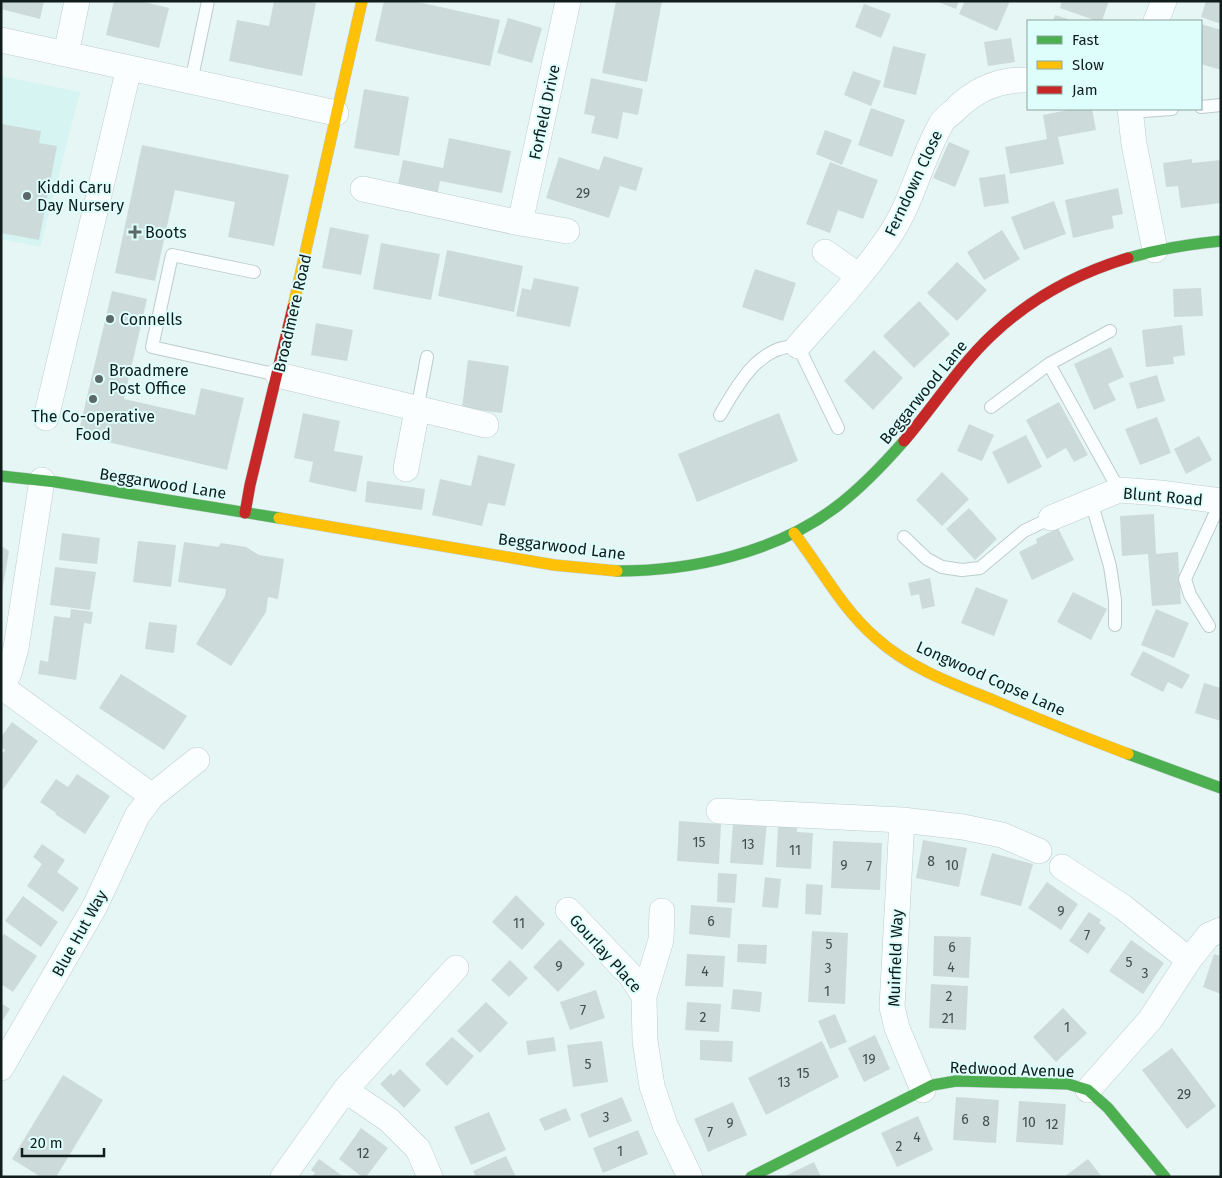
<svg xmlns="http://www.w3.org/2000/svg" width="1222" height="1178" font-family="'Fira Sans',sans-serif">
<rect width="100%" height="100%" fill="#e5f6f5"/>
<path fill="#d5f4f2" d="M 1,76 L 80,92 L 40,247 L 1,239 Z"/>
<path fill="#ccdbda" d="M 1,1 L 44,1 L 40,19 L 1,9 Z
M 114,1 L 140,1 L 169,8 L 159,48 L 106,35 Z
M 274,1 L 305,1 L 316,3 L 302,76 L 229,61 L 237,20 L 269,26 Z
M 384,1 L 413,1 L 500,20 L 490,66 L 375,41 Z
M 616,1 L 662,1 L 647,82 L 602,73 Z
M 936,1 L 959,1 L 956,9 Z
M 965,1 L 1010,1 L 997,31 L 959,14 Z
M 1062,1 L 1109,1 L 1102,21 L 1097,21 L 1060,8 Z
M 1206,1 L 1221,1 L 1221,24 L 1201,17 Z
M 864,4 L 891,14 L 881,38 L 855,27 Z
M 1055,15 L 1074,21 L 1053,21 Z
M 508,18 L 542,28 L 532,63 L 497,53 Z
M 1201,24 L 1221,30 L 1221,70 L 1201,64 Z
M 1011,38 L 1015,62 L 988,66 L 984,42 Z
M 893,46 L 926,54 L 916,95 L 883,87 Z
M 853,71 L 881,81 L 871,106 L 844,95 Z
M 591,78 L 643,89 L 638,115 L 623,112 L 618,139 L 591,133 L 595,116 L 584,114 Z
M 364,89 L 409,97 L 399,156 L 354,148 Z
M 871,108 L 905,120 L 892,157 L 858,145 Z
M 1073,109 L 1092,109 L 1096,130 L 1058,137 L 1064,164 L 1010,174 L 1005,147 L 1047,139 L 1043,115 Z
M 1,124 L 41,131 L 39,143 L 57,146 L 39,240 L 1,233 Z
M 825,130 L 852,140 L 842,165 L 816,154 Z
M 449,138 L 511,151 L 502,193 L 440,181 L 437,196 L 397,189 L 403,160 L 443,168 Z
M 949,142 L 970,151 L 955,187 L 933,178 Z
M 142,145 L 289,175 L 274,246 L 228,237 L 235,202 L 175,190 L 155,281 L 115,273 Z
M 604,156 L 643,168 L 636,191 L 620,186 L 609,218 L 546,198 L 559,157 L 599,170 Z
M 1192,159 L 1192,163 L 1221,160 L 1221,203 L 1181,208 L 1178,186 L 1166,187 L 1163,163 Z
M 830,162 L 878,180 L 863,219 L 838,210 L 830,233 L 806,224 Z
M 1005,174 L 1009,203 L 984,207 L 979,178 Z
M 1118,188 L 1123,214 L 1112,216 L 1114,228 L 1073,238 L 1065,200 Z
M 1054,201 L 1066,234 L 1024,250 L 1011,217 Z
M 330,227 L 369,235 L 361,275 L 322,268 Z
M 1002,230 L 1020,259 L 984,280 L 967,252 Z
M 381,243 L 440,254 L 431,300 L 373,289 Z
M 447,250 L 523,266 L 514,312 L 438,296 Z
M 957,262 L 987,290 L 957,321 L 927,293 Z
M 755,269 L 796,283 L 783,321 L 742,307 Z
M 534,278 L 579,287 L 570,327 L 516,316 L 522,288 L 531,290 Z
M 1201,288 L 1203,316 L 1174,317 L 1173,289 Z
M 112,291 L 147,299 L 124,399 L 195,415 L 201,388 L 244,398 L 227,470 L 78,435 Z
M 919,301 L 950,334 L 914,368 L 883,336 Z
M 316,323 L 353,330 L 347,361 L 311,355 Z
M 1182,325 L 1185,355 L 1173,357 L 1174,364 L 1146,367 L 1142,330 Z
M 1111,347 L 1124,377 L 1108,384 L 1116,400 L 1094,410 L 1074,364 Z
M 874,350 L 903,378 L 873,410 L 844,381 Z
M 468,360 L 509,366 L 502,413 L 462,408 Z
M 1157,375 L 1165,401 L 1137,409 L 1129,383 Z
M 1059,402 L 1088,455 L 1074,462 L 1066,448 L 1047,459 L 1026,420 Z
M 303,413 L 340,421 L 334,451 L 363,456 L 356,492 L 309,482 L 313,462 L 294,458 Z
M 779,413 L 798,461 L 697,502 L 678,454 Z
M 1157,417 L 1171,453 L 1140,465 L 1125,429 Z
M 969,424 L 994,435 L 982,461 L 957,451 Z
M 1026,435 L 1042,467 L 1008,484 L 992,452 Z
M 1199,436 L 1212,460 L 1186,474 L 1174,449 Z
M 478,455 L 515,464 L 505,506 L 488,503 L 482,526 L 432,515 L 440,479 L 471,486 Z
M 942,472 L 969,499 L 942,526 L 916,500 Z
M 367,481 L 425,489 L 422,510 L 365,502 Z
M 969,508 L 997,539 L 975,560 L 946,529 Z
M 1154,514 L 1156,554 L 1178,552 L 1181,604 L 1152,606 L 1148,554 L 1122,556 L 1120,516 Z
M 1058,528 L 1074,560 L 1032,580 L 1019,552 L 1037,543 L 1036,539 Z
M 62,533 L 100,538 L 97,564 L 59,560 Z
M 138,541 L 176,545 L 171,587 L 133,582 Z
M 184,542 L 218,547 L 221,543 L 246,547 L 259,555 L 284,559 L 278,599 L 268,597 L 266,612 L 231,666 L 196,644 L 225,596 L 226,589 L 178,582 Z
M 1,546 L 9,551 L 2,592 L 1,591 Z
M 55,567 L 96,572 L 90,610 L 50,605 Z
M 930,578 L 935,606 L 922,609 L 919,594 L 911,596 L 908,583 Z
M 976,587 L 1008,600 L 994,636 L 961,623 Z
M 1073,592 L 1107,609 L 1091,640 L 1057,622 Z
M 71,609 L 93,612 L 91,624 L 84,623 L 76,680 L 38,674 L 40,660 L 48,662 L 54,616 L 70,618 Z
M 1156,609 L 1189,623 L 1174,658 L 1141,645 Z
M 149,622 L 177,625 L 174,653 L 145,649 Z
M 1143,651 L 1190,675 L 1182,689 L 1168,682 L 1163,692 L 1130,675 Z
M 121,674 L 187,716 L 164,750 L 99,708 Z
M 1204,683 L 1221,688 L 1221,721 L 1195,713 Z
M 12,722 L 38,741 L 1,792 L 1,755 L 5,750 L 1,747 L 1,737 Z
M 77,774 L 110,796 L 85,834 L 55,814 L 56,813 L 40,802 L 56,779 L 68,787 Z
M 679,821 L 721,824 L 719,864 L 677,861 Z
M 767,822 L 763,865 L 730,863 L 733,824 Z
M 778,825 L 797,826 L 797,832 L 813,833 L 811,869 L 776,867 Z
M 923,840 L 967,848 L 959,887 L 916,878 Z
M 833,841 L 882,843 L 880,890 L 831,888 Z
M 42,844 L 65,860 L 57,872 L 79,888 L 63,912 L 27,886 L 42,864 L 33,857 Z
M 992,853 L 1033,864 L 1021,906 L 980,895 Z
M 718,873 L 737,874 L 735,903 L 717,902 Z
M 765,877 L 781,879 L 778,908 L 762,907 Z
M 1047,882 L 1078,904 L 1061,930 L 1028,908 Z
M 806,884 L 823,885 L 821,915 L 805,914 Z
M 516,895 L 545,924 L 522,950 L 492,922 Z
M 23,896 L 58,922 L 41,947 L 5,921 Z
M 691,905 L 732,908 L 730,938 L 689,934 Z
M 1089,912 L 1101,920 L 1099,923 L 1106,928 L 1088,954 L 1069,941 Z
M 812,931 L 848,933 L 845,1004 L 808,1002 Z
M 4,934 L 37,956 L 13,992 L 1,984 L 1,938 Z
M 934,936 L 971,937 L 969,978 L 933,976 Z
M 560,939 L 585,964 L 558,992 L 533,967 Z
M 1131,940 L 1164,963 L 1143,994 L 1109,971 Z
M 738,944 L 767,945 L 766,964 L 737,962 Z
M 687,954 L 725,956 L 723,987 L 685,986 Z
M 1214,954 L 1221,956 L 1221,994 L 1203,987 Z
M 510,960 L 528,978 L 509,997 L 491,980 Z
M 931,984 L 968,986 L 966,1030 L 929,1028 Z
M 733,989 L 762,992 L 760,1012 L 731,1009 Z
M 596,990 L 605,1018 L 570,1030 L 560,1002 Z
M 486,1002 L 508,1023 L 480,1053 L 457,1031 Z
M 687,1002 L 721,1004 L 719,1032 L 685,1030 Z
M 1,1003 L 10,1009 L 1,1023 Z
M 1063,1008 L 1087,1033 L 1056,1062 L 1033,1037 Z
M 835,1014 L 847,1042 L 830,1049 L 818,1021 Z
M 875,1035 L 890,1069 L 864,1082 L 848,1048 Z
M 452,1037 L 474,1056 L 447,1086 L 425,1064 Z
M 554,1037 L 556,1051 L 528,1055 L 526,1041 Z
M 700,1040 L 733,1041 L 732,1062 L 700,1060 Z
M 602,1041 L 608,1082 L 573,1087 L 567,1045 Z
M 822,1041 L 839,1077 L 766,1115 L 748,1078 Z
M 1172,1048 L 1216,1106 L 1187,1129 L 1142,1070 Z
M 400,1069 L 421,1090 L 404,1108 L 380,1084 L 391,1073 L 393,1076 Z
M 63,1075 L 103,1100 L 56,1177 L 41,1177 L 12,1159 Z
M 622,1097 L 632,1121 L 589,1138 L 580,1114 Z
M 956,1097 L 999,1100 L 996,1143 L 953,1140 Z
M 1019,1101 L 1066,1104 L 1063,1145 L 1016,1142 Z
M 733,1102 L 747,1135 L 708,1152 L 694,1119 Z
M 566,1108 L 571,1120 L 545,1131 L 539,1119 Z
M 489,1112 L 506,1150 L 471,1165 L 454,1127 Z
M 918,1116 L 933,1150 L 897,1167 L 881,1133 Z
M 361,1128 L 388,1148 L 366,1177 L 362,1177 L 339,1159 Z
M 638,1130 L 648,1154 L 603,1173 L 593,1148 Z
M 506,1156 L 516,1177 L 476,1177 L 473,1171 Z
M 319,1159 L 344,1177 L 312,1177 L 315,1173 L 311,1170 Z
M 1088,1159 L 1102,1177 L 1064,1177 Z
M 814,1162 L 821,1177 L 783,1177 Z"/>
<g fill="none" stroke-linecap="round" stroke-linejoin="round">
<defs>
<path id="lane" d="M 191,82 L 208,1
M 1201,107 L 1221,105
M 1129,112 L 1172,109
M 254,272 L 172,255 L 152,347 L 278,375
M 1049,364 L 1119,490
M 991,407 L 1049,364 L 1110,331
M 417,410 L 427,357
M 720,415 C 738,384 759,345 798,346 L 838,428
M 1091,501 L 1110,566 L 1115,600 L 1115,625
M 904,537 L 927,559 L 942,567 L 962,570 L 980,568 L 1024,531 L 1051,518
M 1209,626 L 1190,595 L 1185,579 L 1221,501"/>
<path id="street" d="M 1156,21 L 1164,1
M 1,40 L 336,113
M 66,54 L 77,1
M 1130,109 L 1134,144 L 1155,250
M 363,189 L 520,223 L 567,231
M 520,223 L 568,1
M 825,252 L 859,276
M 798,346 C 829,311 862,276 888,238 C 912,204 920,161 941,124 C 943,119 949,115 954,111 C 974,90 999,79 1028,80
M 278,375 L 486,425
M 46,418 L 129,68
M 406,469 L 417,410
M 1051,518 L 1119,490 L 1160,493 L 1221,501
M 2,687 L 152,796
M 1,688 L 9,673 L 16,648 L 42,480
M 719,811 L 902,820 L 963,827 L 1002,835 L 1039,851
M 902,820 L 892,1007 L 897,1028 L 923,1090
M 1062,867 L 1123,907 L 1189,960
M 568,910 L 631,976 L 644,996 L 645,1041 L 652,1086 L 665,1125 L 690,1177
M 644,996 L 661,940 L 662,911
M 1,1068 L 95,906 L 137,816 L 152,796 L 197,760
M 345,1090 L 389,1120 L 418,1149 L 430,1177
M 1088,1090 L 1150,1020 L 1189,960 L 1209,935 L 1221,930
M 283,1177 L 345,1090 L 456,968"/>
<path id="fast" d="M 1128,258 C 1159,249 1189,244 1221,241
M 1,476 L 56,482 L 279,518
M 617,571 C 692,571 775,553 836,507 C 861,488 883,465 904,441
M 1128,754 L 1221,788
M 751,1177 L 933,1085 L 956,1081 L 1068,1084 L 1088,1090 L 1108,1108 L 1165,1177"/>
<path id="slow" d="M 293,307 L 362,1
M 279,518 L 554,565 L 617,571
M 794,533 C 821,568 842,609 876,638 C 909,668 953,684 993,700 C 1038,719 1083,737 1128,754"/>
<path id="jam" d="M 904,441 C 934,406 959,366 992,335 C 1030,299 1078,273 1128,258
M 245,513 L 250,485 L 293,307"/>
</defs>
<use href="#lane" stroke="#bdcccb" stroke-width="14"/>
<use href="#street" stroke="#bdcccb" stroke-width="26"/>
<use href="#fast" stroke="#bdcccb" stroke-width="12"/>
<use href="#slow" stroke="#bdcccb" stroke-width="12"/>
<use href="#jam" stroke="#bdcccb" stroke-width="12"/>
<use href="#lane" stroke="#fbfefe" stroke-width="12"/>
<use href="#street" stroke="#fbfefe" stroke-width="25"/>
<use href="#fast" stroke="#4caf50" stroke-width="11"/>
<use href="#slow" stroke="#ffc107" stroke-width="11"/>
<use href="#jam" stroke="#c62828" stroke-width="11"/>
</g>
<g fill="#5b6968" stroke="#ddfefb" stroke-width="2">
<circle cx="27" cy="196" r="5"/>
<path d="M132.5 224.5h5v5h5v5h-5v5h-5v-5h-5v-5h5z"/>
<circle cx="110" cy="319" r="5"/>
<circle cx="99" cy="379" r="5"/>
<circle cx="93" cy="399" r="5"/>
</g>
<g text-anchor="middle" stroke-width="4" stroke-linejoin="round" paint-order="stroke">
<g font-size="14" fill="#424e4e">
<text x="583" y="198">29</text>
<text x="699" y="847">15</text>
<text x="748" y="849">13</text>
<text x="795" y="855">11</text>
<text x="931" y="866">8</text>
<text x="844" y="870">9</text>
<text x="952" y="870">10</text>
<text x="869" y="871">7</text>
<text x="1061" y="916">9</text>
<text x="711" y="926">6</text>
<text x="519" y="928">11</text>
<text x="1087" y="940">7</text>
<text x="829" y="949">5</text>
<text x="952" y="952">6</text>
<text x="1129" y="967">5</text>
<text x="559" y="971">9</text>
<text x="951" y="972">4</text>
<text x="828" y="973">3</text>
<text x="705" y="976">4</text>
<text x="1145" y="978">3</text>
<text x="827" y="996">1</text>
<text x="949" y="1001">2</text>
<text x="583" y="1015">7</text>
<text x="703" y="1022">2</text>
<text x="948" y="1023">21</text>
<text x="1067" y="1032">1</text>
<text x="869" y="1064">19</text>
<text x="588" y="1069">5</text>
<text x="803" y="1078">15</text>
<text x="784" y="1087">13</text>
<text x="1184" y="1099">29</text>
<text x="606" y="1122">3</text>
<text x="965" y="1124">6</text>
<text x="986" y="1126">8</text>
<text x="1029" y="1127">10</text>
<text x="730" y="1128">9</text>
<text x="1052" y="1129">12</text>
<text x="710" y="1137">7</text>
<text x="917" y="1142">4</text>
<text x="899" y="1151">2</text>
<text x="620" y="1156">1</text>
<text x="363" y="1158">12</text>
</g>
<g font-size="16" fill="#111d1c" stroke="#ddfefb">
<text transform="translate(544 112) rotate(-78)" y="6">Forfield Drive</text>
<text transform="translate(913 183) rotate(-65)" y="6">Ferndown Close</text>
<text transform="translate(292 313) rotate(-77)" y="6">Broadmere Road</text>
<text transform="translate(923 392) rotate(-51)" y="6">Beggarwood Lane</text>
<text transform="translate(163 483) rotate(9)" y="6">Beggarwood Lane</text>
<text transform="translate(1163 496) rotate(5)" y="6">Blunt Road</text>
<text transform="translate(562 546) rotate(7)" y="6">Beggarwood Lane</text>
<text transform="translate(991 678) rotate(24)" y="6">Longwood Copse Lane</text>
<text transform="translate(79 933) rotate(-61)" y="6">Blue Hut Way</text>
<text transform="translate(606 953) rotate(48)" y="6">Gourlay Place</text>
<text transform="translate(895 958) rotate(-88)" y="6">Muirfield Way</text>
<text transform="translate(1012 1069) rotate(2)" y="6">Redwood Avenue</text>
</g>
<g font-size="16" fill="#111d1c" stroke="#ddfefb" text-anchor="start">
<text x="37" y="193">Kiddi Caru<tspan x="37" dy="18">Day Nursery</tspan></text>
<text x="145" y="238">Boots</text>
<text x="120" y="325">Connells</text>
<text x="109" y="376">Broadmere<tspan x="109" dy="18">Post Office</tspan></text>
<text x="93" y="422" text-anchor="middle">The Co-operative<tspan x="93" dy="18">Food</tspan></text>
</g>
</g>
<rect width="1222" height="1178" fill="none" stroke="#111d1c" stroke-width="5"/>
<rect x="1027" y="20" width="175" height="90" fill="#ddfefb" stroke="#8ba4a2"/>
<rect x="1037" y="36" width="25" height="8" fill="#4caf50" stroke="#8ba4a2"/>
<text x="1072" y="45" font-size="15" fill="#111d1c">Fast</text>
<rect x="1037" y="61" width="25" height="8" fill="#ffc107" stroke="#8ba4a2"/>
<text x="1072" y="70" font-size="15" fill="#111d1c">Slow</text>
<rect x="1037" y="86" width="25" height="8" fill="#c62828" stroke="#8ba4a2"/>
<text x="1072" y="95" font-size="15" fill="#111d1c">Jam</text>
<path d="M22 1148v8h82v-8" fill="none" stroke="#111d1c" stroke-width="2.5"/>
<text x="30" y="1148" font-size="15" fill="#111d1c" stroke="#ddfefb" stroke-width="4" paint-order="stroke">20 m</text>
</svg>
